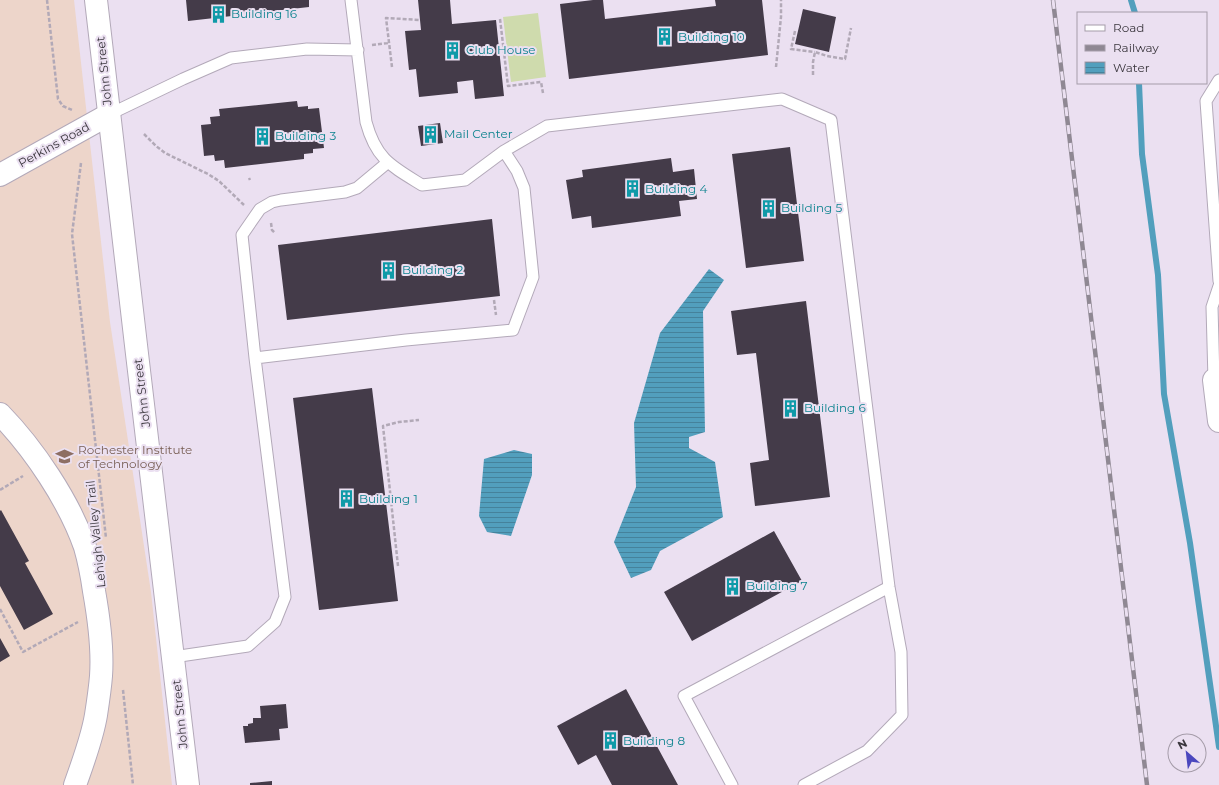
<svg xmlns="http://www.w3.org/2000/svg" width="1219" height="785" font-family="Montserrat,sans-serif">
<defs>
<pattern id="water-rules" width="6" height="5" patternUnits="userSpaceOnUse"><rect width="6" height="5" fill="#529fbd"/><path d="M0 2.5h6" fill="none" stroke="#45829b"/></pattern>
</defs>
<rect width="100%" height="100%" fill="#ebe0f1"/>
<path fill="#edd5ca" d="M 0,0 L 74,0 L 110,322 L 151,592 L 172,785 L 0,785 Z"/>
<path fill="#cfdbad" d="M 538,13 L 546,77 L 511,82 L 503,17 Z"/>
<path fill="url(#water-rules)" d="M 709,269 L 724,280 L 703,311 L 705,432 L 689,437 L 689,448 L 715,462 L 723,517 L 660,551 L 651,570 L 631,578 L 614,542 L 636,487 L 634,423 L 660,333 Z
M 514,450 L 532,454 L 532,475 L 511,536 L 487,532 L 479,516 L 484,459 Z"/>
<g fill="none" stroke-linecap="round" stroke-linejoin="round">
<path stroke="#529fbd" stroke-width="6" d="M 1131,0 L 1135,13
M 1139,83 L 1142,154 L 1158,275 L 1164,394 L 1190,543 L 1219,747"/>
</g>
<path fill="#443b49" d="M 186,0 L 309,0 L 309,7 L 188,21 Z
M 418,0 L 450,0 L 452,24 L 496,20 L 504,96 L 475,99 L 473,80 L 457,82 L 458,93 L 419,97 L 416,69 L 409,70 L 405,31 L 421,30 Z
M 593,0 L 603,0 L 605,19 L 716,6 L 715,0 L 762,0 L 768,55 L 569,79 L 560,4 Z
M 803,9 L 836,17 L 829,52 L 795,44 Z
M 297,101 L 298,107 L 308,106 L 308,109 L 319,108 L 324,148 L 313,149 L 313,153 L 304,154 L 304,159 L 225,168 L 224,160 L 215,161 L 214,155 L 204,156 L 201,125 L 211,124 L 210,117 L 220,116 L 219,109 Z
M 440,123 L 443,143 L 421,146 L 418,126 Z
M 790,147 L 804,261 L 746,268 L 732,154 Z
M 671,158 L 673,172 L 694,169 L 697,199 L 679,201 L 681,216 L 592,228 L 591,216 L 572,219 L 566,180 L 583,177 L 582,170 Z
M 492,219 L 500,296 L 287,320 L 278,245 Z
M 806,301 L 830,497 L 755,506 L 750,463 L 769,460 L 756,353 L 737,355 L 731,311 Z
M 372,388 L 398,601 L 319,610 L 293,398 Z
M 1,510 L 29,561 L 25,563 L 53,614 L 24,630 L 0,586 L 0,511 Z
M 774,531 L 802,581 L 692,641 L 664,592 Z
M 0,638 L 10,656 L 0,662 Z
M 626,689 L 678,785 L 612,785 L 596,755 L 578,765 L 557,726 Z
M 286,704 L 288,728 L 279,729 L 280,740 L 245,743 L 243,726 L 248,726 L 248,724 L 253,723 L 253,718 L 261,718 L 260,706 Z
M 272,781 L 272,785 L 250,785 L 250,783 Z"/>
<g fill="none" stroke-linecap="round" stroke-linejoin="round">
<defs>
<path id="service" d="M 351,0 L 366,122 C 376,159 391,166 422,185 L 465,180 L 504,151 L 547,126 L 782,99 L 831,120 L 889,587 L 901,652 L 902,715 L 867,751 L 804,785
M 1219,80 L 1206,101 L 1219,281
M 108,115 L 183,79 L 231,58 L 307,49 L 358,50
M 255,358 L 406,340 L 513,330 L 533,277 L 524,188 L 517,171 L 504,151
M 1214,380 L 1212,307 L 1219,286
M 173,657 L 248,646 L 275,622 L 285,597 L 255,358 L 242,235 L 260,209 L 272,202 L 281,200 L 345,192 L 357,188 L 387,163
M 732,785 L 684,696 L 889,587"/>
<path id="minor" d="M 0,175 L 108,115
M 1214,380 L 1219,421
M 0,414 C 34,449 69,501 85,547 C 89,561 92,577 94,591 C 99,619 103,648 101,676 C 100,689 98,702 96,715 C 92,739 83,762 75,785"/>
<path id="tertiary" d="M 96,0 C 125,262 158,523 188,785"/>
</defs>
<use href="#service" stroke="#b3a9b9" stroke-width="13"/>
<use href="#minor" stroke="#b3a9b9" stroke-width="24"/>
<use href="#tertiary" stroke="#b3a9b9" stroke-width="24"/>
<path stroke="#b2a9b7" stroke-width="2.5" stroke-dasharray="4 2" stroke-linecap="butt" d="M 47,0 L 58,99 L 63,106 L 72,110 L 73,111
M 500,19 L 508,86 L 541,82 L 543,93
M 795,31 L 791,49 L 815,52
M 372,45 L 389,43
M 392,67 L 386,18 L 420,20
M 776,67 L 781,17 L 781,0
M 813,75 L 813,62 L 815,52 L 827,56 L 845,59 L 851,28
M 144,134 L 156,146 L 165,153 L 208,174 L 219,181 L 244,205
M 81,163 L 72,234 L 106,538
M 249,178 L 250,180
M 271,223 L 272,230 L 275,233
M 494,300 L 496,315
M 0,490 L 23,476
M 398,566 L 383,426 L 399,422 L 419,420
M 0,609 L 23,652 L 78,622
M 123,690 L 133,785"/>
<use href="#service" stroke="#fff" stroke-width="11"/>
<use href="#minor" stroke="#fff" stroke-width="22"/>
<use href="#tertiary" stroke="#fff" stroke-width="22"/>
<defs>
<path id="rail" d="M 1053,0 L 1147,785"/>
</defs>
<use href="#rail" stroke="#8f8893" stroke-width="4.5"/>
<use href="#rail" stroke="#ebe0f1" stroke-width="3" stroke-dasharray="9" stroke-linecap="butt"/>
</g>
<defs>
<symbol id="building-bare" viewBox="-9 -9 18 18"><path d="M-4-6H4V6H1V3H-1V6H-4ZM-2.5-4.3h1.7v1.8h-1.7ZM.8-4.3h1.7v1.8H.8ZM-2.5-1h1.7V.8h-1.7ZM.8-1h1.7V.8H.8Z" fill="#0f9aa8" stroke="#ebe0f1" stroke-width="2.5" paint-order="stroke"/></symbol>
<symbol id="university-bare" viewBox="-9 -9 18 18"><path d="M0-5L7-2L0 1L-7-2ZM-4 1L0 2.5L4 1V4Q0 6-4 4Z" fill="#8d6e63" stroke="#ebe0f1" stroke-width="2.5" paint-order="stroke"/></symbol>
</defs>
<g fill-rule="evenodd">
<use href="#building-bare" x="206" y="2" width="25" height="25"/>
<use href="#building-bare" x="652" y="24" width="25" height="25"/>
<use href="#building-bare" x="440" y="38" width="25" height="25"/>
<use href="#building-bare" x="418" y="122" width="25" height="25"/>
<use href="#building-bare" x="250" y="124" width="25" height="25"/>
<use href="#building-bare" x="620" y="176" width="25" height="25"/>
<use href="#building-bare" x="756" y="196" width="25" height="25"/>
<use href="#building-bare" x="376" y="258" width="25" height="25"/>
<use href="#building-bare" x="778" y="396" width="25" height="25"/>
<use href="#university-bare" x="52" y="444" width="25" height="25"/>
<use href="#building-bare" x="334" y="486" width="25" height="25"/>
<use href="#building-bare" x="720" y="574" width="25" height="25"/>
<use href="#building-bare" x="598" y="728" width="25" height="25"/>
</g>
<g text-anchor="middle" stroke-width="4" stroke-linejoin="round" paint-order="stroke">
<g font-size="12" fill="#0d838f" stroke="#ebe0f1" text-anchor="start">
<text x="231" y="18">Building 16</text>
<text x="678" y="41">Building 10</text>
<text x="466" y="54">Club House</text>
<text x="444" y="138">Mail Center</text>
<text x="275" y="140">Building 3</text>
<text x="645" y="193">Building 4</text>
<text x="781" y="212">Building 5</text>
<text x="402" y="274">Building 2</text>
<text x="804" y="412">Building 6</text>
<text x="359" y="503">Building 1</text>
<text x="746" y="590">Building 7</text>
<text x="623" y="745">Building 8</text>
</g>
<g font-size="12" fill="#3b373e" stroke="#ebe0f1">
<text transform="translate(104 71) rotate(-96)" y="4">John Street</text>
<text transform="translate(54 145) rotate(-29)" y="4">Perkins Road</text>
<text transform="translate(142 393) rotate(-97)" y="4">John Street</text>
<text transform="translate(96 534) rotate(-96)" y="4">Lehigh Valley Trail</text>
<text transform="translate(180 714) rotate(-96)" y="4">John Street</text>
</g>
<g font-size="12" fill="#785e54" stroke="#ebe0f1" text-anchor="start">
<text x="78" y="454">Rochester Institute<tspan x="78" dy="14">of Technology</tspan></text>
</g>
</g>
<rect x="1077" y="12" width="130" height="72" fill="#ebe0f1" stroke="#a59ca9"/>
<rect x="1085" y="25" width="20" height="6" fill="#ffffff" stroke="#a59ca9"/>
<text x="1113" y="32" font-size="12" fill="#3b373e">Road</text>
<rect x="1085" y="45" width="20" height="6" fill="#8f8893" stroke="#a59ca9"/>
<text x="1113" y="52" font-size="12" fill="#3b373e">Railway</text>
<rect x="1085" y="62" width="20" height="12" fill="url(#water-rules)" stroke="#a59ca9"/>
<text x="1113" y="72" font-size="12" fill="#3b373e">Water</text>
<g transform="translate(1187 753) rotate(332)"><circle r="19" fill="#ebe0f1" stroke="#a59ca9"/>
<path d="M0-3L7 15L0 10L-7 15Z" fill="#4b47be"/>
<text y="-6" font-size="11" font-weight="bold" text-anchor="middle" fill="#3b373e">N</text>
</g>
</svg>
